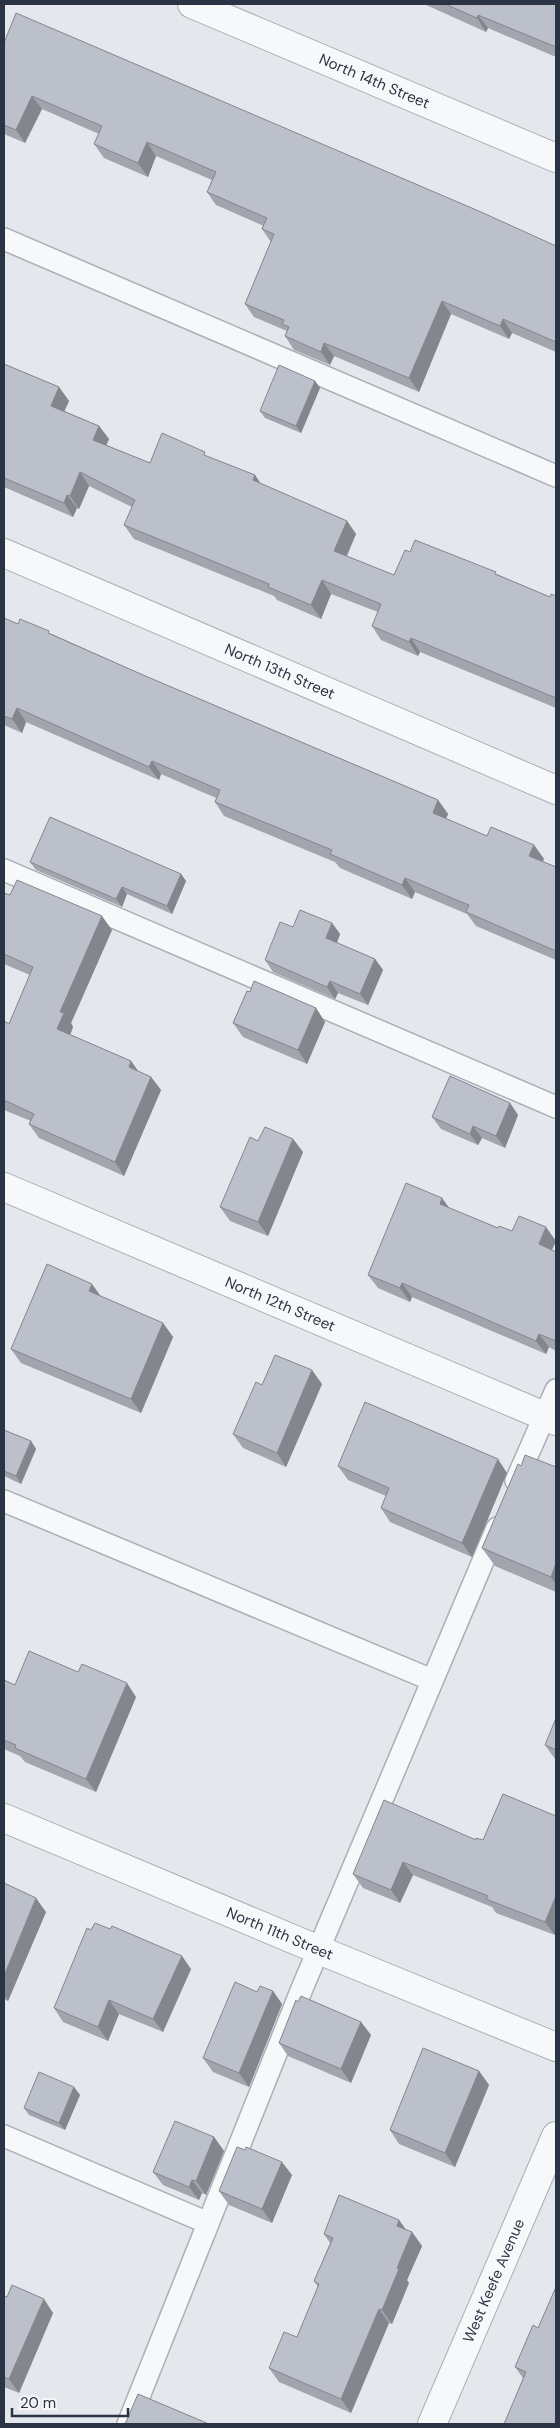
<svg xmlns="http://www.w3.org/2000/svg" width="560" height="2428" font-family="'DM Sans',sans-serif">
<rect width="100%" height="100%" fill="#e4e7ec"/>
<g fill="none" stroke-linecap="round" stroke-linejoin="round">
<defs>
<path id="service" d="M 4,239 L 556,476
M 4,870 L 556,1107
M 516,1481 L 556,1390
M 4,1501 L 432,1680
M 4,2136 L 208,2223
M 128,2424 L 301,1991 L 497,1528"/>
<g id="minor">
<path id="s1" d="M 192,4 L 556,158"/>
<path id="s2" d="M 4,553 L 556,790"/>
<path id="s3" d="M 4,1187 L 556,1421"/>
<path id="s4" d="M 4,1818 L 319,1950 L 556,2047"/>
</g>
<g id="tertiary">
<path id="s5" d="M 432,2424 L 556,2136"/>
</g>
</defs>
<use href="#service" stroke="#a9aeb7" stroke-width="24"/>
<use href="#minor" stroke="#a9aeb7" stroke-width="30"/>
<use href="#tertiary" stroke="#a9aeb7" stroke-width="30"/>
<use href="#service" stroke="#f7f8fa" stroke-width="21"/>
<use href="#minor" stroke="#f7f8fa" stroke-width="28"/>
<use href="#tertiary" stroke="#f7f8fa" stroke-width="28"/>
</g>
<path fill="#a1a5ae" d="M 424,4 L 556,4 L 556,57 L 488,28 L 486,32 Z
M 4,43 L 556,246 L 556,352 L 512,333 L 509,339 L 451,314 L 419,392 L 334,356 L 330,365 L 294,350 L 285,336 L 287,331 L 254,317 L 245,304 L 271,242 L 262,229 L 264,226 L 216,205 L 207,192 L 212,180 L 156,156 L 148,177 L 104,158 L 94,144 L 99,134 L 42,109 L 25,143 L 4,134 Z
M 4,364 L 59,387 L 69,401 L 64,411 L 99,426 L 109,439 L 106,445 L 150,463 L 209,457 L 255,475 L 261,484 L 347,521 L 356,534 L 347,556 L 394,575 L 410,552 L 499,575 L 550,597 L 556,596 L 556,708 L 420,652 L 418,656 L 381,640 L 372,626 L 378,612 L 331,594 L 321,619 L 277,600 L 274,596 L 134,539 L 124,525 L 132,507 L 89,486 L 79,509 L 77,508 L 73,517 L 4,487 Z
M 315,381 L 320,388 L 301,433 L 265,418 L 260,411 Z
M 4,618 L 18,624 L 52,634 L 143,675 L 438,800 L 448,814 L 446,819 L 487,836 L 534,845 L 544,859 L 542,861 L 556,867 L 556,960 L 476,926 L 467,914 L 415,892 L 412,899 L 340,868 L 335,862 L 224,816 L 215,802 L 216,798 L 161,774 L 159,780 L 26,722 L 22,733 L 4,725 Z
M 30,862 L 181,874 L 186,881 L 172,914 L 127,894 L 122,907 L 36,870 Z
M 4,893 L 112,930 L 71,1023 L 73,1027 L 70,1035 L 131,1061 L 138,1071 L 151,1077 L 161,1090 L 124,1176 L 39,1138 L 29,1124 L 31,1121 L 4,1110 L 4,1021 L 9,1024 L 30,975 L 4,964 Z
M 332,923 L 340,934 L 337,943 L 375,959 L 383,970 L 368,1005 L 338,993 L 335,999 L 273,972 L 265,960 L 293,927 Z
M 250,992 L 316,1008 L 325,1022 L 307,1064 L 243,1037 L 233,1023 Z
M 510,1103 L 518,1115 L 505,1148 L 482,1138 L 478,1145 L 441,1129 L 432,1117 Z
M 293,1139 L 303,1152 L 268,1236 L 230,1221 L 220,1207 L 258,1141 Z
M 442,1198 L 449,1208 L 498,1228 L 556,1241 L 552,1250 L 556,1252 L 556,1351 L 549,1347 L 546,1354 L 412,1297 L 410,1302 L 378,1288 L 368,1275 Z
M 163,1323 L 173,1337 L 141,1413 L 21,1363 L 11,1349 Z
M 322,1384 L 286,1467 L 243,1448 L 233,1434 L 262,1385 Z
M 4,1430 L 31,1441 L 36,1449 L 21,1484 L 4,1476 Z
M 338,1466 L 507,1473 L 472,1557 L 390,1522 L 381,1508 L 386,1496 L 348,1480 Z
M 521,1466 L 556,1467 L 556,1592 L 495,1566 L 482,1548 Z
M 4,1680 L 15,1685 L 136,1697 L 96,1792 L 25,1762 L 20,1756 L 4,1749 Z
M 556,1718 L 556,1759 L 555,1759 L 545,1745 Z
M 503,1794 L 555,1935 L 496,1913 L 492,1907 L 413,1875 L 400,1903 L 363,1888 L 353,1874 L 476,1840 L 483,1840 Z
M 4,1883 L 46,1912 L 8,2001 L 4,1999 Z
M 91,1930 L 191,1969 L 163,2032 L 119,2014 L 108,2041 L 63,2022 L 54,2008 Z
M 273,1991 L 282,2004 L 249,2087 L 213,2072 L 203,2058 Z
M 361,2022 L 371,2035 L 351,2083 L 288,2056 L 279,2043 Z
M 479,2071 L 489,2085 L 455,2167 L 399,2144 L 390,2130 Z
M 74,2087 L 80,2095 L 65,2130 L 29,2115 L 24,2108 Z
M 214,2137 L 224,2151 L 206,2195 L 202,2193 L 199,2200 L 163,2185 L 153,2172 Z
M 292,2175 L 272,2223 L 229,2205 L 219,2191 Z
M 399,2220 L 406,2230 L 412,2232 L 422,2246 L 407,2280 L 409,2283 L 392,2324 L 389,2323 L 351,2413 L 279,2382 L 269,2368 L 297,2337 L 318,2287 L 314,2281 L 330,2243 L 324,2234 Z
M 4,2296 L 53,2313 L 19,2393 L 4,2387 Z
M 538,2328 L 556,2424 L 515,2367 Z"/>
<path fill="#83868d" d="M 478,15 L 488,28 L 486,32 L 477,18 Z
M 32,96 L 42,109 L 25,143 L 16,130 Z
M 147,142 L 156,156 L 148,177 L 138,163 Z
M 442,301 L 451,314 L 419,392 L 409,378 Z
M 503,319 L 512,333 L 509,339 L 500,326 Z
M 324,343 L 334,356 L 330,365 L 321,352 Z
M 315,381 L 320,388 L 301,433 L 296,426 Z
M 59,387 L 69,401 L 61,419 L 51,406 Z
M 99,426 L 109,439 L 103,453 L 93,440 Z
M 80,472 L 89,486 L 79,509 L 70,496 Z
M 255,475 L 264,489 L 253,480 Z
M 67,495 L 77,508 L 73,517 L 64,503 Z
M 347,521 L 356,534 L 343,564 L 334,551 Z
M 322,580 L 331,594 L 321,619 L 311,605 Z
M 411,638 L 420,652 L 418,656 L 409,642 Z
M 17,708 L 26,722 L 22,733 L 12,719 Z
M 152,761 L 161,774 L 159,780 L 149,767 Z
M 438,800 L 448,814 L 442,827 L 433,813 Z
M 534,845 L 544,859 L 539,870 L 529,856 Z
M 181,874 L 186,881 L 172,914 L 167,906 Z
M 405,878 L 415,892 L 412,899 L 402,885 Z
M 122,887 L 127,894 L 122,907 L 116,899 Z
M 102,916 L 112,930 L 71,1023 L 73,1027 L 67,1043 L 57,1029 L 60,1012 Z
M 332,923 L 340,934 L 334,950 L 326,938 Z
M 375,959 L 383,970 L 368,1005 L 360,994 Z
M 330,981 L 338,993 L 335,999 L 327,987 Z
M 316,1008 L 325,1022 L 307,1064 L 298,1050 Z
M 131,1061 L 141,1075 L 129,1067 Z
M 151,1077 L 161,1090 L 124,1176 L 115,1162 Z
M 510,1103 L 518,1115 L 505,1148 L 496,1136 Z
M 473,1126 L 482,1138 L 478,1145 L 470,1134 Z
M 293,1139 L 303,1152 L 268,1236 L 258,1222 Z
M 442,1198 L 452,1212 L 440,1204 Z
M 546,1227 L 556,1241 L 548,1258 L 539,1244 Z
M 402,1283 L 412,1297 L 410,1302 L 400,1288 Z
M 92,1284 L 102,1298 L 89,1291 Z
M 163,1323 L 173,1337 L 141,1413 L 131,1399 Z
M 539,1334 L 549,1347 L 546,1354 L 536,1341 Z
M 312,1370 L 322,1384 L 286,1467 L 277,1453 Z
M 31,1441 L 36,1449 L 21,1484 L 16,1476 Z
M 498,1459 L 507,1473 L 472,1557 L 462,1543 Z
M 556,1563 L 556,1585 L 551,1577 Z
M 127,1683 L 136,1697 L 96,1792 L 86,1779 Z
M 403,1862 L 413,1875 L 400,1903 L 391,1890 Z
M 556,1896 L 556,1932 L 555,1935 L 545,1922 Z
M 36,1898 L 46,1912 L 8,2001 L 4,1995 L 4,1976 Z
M 182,1956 L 191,1969 L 163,2032 L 153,2019 Z
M 273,1991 L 282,2004 L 249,2087 L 239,2073 Z
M 109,2000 L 119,2014 L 108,2041 L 98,2027 Z
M 361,2022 L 371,2035 L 351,2083 L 341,2069 Z
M 479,2071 L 489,2085 L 455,2167 L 445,2153 Z
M 74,2087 L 80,2095 L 65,2130 L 59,2123 Z
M 214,2137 L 224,2151 L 206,2195 L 196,2181 Z
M 282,2162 L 292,2175 L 272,2223 L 262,2209 Z
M 192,2180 L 202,2193 L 199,2200 L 189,2187 Z
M 399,2220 L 409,2234 L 397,2226 Z
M 412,2232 L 422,2246 L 407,2280 L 409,2283 L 392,2324 L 382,2310 L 397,2268 Z
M 44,2299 L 53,2313 L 19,2393 L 9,2379 Z
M 379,2309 L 389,2323 L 351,2413 L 341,2399 Z"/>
<path fill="#bbc0ca" stroke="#83868d" d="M 445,4 L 556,4 L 556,47 L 478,15 L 477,18 Z
M 16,13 L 481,212 L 556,246 L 556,342 L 503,319 L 500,326 L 442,301 L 409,378 L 324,343 L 321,352 L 285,336 L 289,327 L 282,324 L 284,320 L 245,304 L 274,234 L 262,229 L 267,218 L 207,192 L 216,172 L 147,142 L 138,163 L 94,144 L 102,126 L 32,96 L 16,130 L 4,125 L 4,43 Z
M 4,364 L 59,387 L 51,406 L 99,426 L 93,440 L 150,463 L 162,433 L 205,452 L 204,455 L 255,475 L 253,480 L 347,521 L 334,551 L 394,575 L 405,550 L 410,552 L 415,540 L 496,572 L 495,574 L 550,597 L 551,594 L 556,596 L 556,698 L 411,638 L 409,642 L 372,626 L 381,604 L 322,580 L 311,605 L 268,587 L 269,584 L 124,525 L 135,500 L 80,472 L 70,496 L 67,495 L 64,503 L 4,478 Z
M 279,365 L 315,381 L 296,426 L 260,411 Z
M 4,618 L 18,624 L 20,619 L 49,631 L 48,633 L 143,675 L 438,800 L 433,813 L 487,836 L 491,827 L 534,845 L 529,856 L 556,867 L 556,951 L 466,912 L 469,905 L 459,901 L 405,878 L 402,885 L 330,854 L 332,850 L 215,802 L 220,790 L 152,761 L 149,767 L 17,708 L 12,719 L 4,716 Z
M 50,817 L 181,874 L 167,906 L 122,887 L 116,899 L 30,862 Z
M 17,880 L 102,916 L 60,1012 L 64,1013 L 57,1029 L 131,1061 L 129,1067 L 151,1077 L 115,1162 L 29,1124 L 34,1114 L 4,1100 L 4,1021 L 9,1024 L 33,967 L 4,954 L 4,893 L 10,895 Z
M 300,910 L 332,923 L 326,938 L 375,959 L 360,994 L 330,981 L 327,987 L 265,960 L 280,922 L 293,927 Z
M 254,981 L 316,1008 L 298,1050 L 233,1023 L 247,991 L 250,992 Z
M 450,1076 L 510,1103 L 496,1136 L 473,1126 L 470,1134 L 432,1117 Z
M 265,1127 L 293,1139 L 258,1222 L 220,1207 L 250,1137 L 258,1141 Z
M 406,1183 L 442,1198 L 440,1204 L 498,1228 L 499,1226 L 512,1231 L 519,1216 L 546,1227 L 539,1244 L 556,1252 L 556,1341 L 539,1334 L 536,1341 L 402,1283 L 400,1288 L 368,1275 Z
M 47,1264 L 92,1284 L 89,1291 L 163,1323 L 131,1399 L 11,1349 Z
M 275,1355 L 312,1370 L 277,1453 L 233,1434 L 256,1382 L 262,1385 Z
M 365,1402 L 498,1459 L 462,1543 L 381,1508 L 389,1488 L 338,1466 Z
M 4,1430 L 31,1441 L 16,1476 L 4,1471 Z
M 525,1455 L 556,1467 L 556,1563 L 551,1577 L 482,1548 L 518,1464 L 521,1466 Z
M 29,1651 L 78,1672 L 82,1664 L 127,1683 L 86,1779 L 15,1748 L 16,1745 L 4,1740 L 4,1680 L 15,1685 Z
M 556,1718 L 556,1750 L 545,1745 Z
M 503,1794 L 556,1816 L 556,1896 L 545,1922 L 486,1899 L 488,1896 L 403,1862 L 391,1890 L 353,1874 L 384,1800 L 476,1840 L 476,1838 L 483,1840 Z
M 4,1883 L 36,1898 L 4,1976 Z
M 95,1923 L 110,1929 L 112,1926 L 182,1956 L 153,2019 L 109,2000 L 98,2027 L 54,2008 L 87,1928 L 91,1930 Z
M 235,1982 L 257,1992 L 260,1986 L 273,1991 L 239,2073 L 203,2058 Z
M 301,1996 L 361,2022 L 341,2069 L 279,2043 L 296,2000 L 298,2002 Z
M 423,2048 L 479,2071 L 445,2153 L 390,2130 Z
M 39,2072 L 74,2087 L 59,2123 L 24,2108 Z
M 175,2121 L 214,2137 L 196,2181 L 192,2180 L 189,2187 L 153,2172 Z
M 237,2147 L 245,2150 L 246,2147 L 282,2162 L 262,2209 L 219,2191 Z
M 339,2195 L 399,2220 L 397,2226 L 412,2232 L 397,2268 L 399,2269 L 382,2310 L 379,2309 L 341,2399 L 269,2368 L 284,2332 L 297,2337 L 319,2284 L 314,2281 L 333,2238 L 324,2234 Z
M 12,2285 L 44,2299 L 9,2379 L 4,2377 L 4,2296 L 7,2297 Z
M 556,2287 L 556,2424 L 504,2424 L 526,2372 L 515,2367 L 533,2325 L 538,2328 Z
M 138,2394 L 209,2424 L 125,2424 Z"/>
<g text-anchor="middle" stroke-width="4.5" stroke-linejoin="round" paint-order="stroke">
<g font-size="15" fill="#2b3445" stroke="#f4f6f9">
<text dy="5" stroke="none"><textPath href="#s1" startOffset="198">North 14th Street</textPath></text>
<text dy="5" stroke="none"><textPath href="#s2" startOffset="300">North 13th Street</textPath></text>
<text dy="5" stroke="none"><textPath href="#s3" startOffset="300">North 12th Street</textPath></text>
<text dy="5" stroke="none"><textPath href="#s4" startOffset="299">North 11th Street</textPath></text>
<text dy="5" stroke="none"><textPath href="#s5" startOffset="156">West Keefe Avenue</textPath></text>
</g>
</g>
<rect width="560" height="2428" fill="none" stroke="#2b3445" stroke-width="10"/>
<path d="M12 2408v8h116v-8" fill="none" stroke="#2b3445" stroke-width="2.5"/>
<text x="20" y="2408" font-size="15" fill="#2b3445" stroke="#f4f6f9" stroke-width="4" paint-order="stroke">20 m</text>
</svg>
